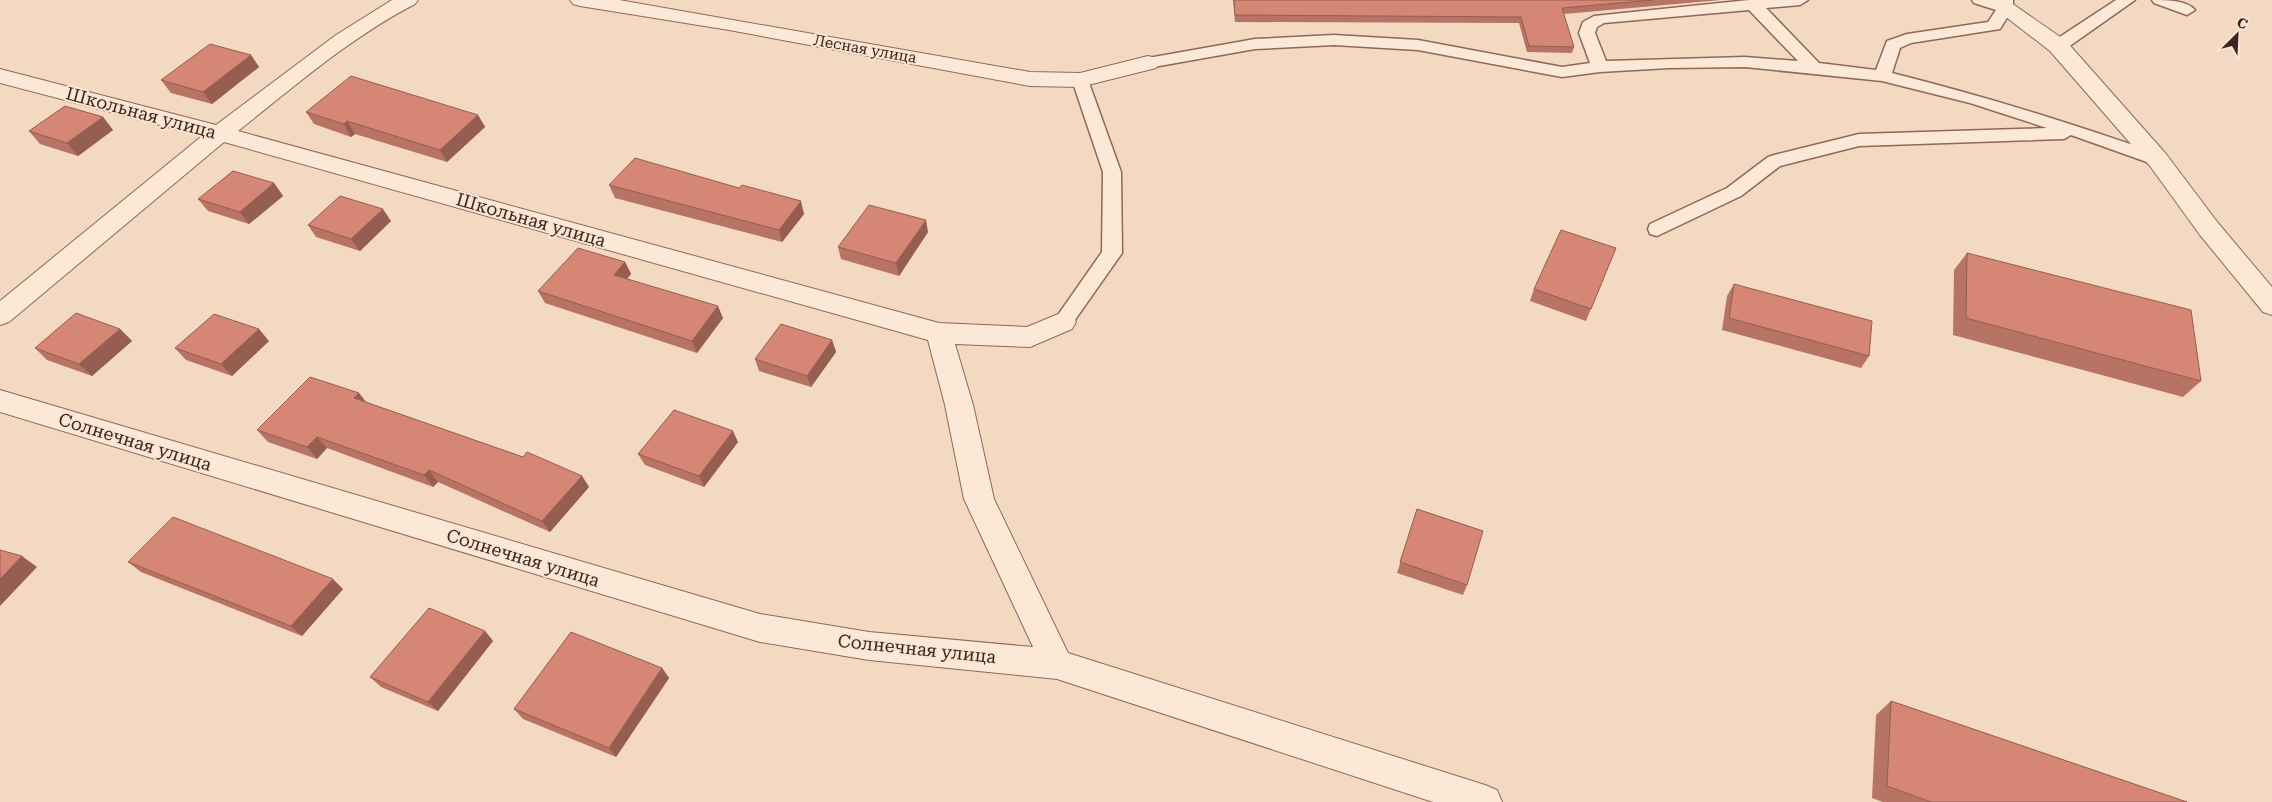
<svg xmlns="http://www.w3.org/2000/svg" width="2272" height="802" font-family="'Roboto Serif',serif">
<rect width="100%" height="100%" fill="#f3d9c2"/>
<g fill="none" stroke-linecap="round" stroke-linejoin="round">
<defs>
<path id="lane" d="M 1749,0 L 1808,0 L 1800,5 L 1766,8 L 1819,63 L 1876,70 L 1887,41 L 1907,34 L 1988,22 L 1996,10 L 1974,3 L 1972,0 L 2013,0 L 2013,8 L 2000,29 L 1911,43 L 1900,48 L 1892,73 C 1984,96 2074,124 2164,156 L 2167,160 L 2164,164 L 2158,166 L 2071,135 L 2064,139 L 1859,146 L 1780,166 L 1741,196 L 1657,236 L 1650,234 L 1648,229 L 1650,224 L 1727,188 L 1768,157 L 1774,155 L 1859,134 L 2047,128 L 1970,103 L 1882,81 L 1745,67 L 1669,68 L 1600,72 L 1562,77 L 1418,50 L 1334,45 L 1255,49 L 1148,68 L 1142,67 L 1140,63 L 1142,59 L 1148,58 L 1255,39 L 1334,35 L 1418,40 L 1562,67 L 1590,63 L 1579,33 L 1583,22 L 1594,16 ZM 1749,10 L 1798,61 L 1745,57 L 1606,61 L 1595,33 L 1597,27 L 1604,23 Z
M 2116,0 L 2135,0 L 2064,50 L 2052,50 L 2050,46 L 2052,42 Z
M 2152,0 C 2165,0 2187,0 2195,10 L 2187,15 L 2154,3 Z
M 1080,75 L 1086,76 L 1088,80 L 1121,172 L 1122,253 L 1070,327 L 1063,330 L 1056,327 L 1053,322 L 1102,252 L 1103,172 L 1072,80 L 1074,76 Z"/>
<path id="street" d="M 392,0 L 418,0 L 415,4 C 351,37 295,86 238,131 L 939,323 L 1027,327 L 1063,312 L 1072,315 L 1076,322 L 1072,329 L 1030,347 L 955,344 L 973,405 L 994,499 L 1068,653 L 1485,785 L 1497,790 L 1502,802 L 1433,802 L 1057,679 L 869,660 L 760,642 L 0,412 L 0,390 L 760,614 L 869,632 L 1033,647 L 964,499 L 945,405 L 928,340 L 224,142 L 9,322 L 0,325 L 0,301 L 202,136 L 0,83 L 0,69 L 216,125 L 336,35 Z
M 570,0 L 619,0 L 1030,72 L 1080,73 L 1148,56 L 1156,58 L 1159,63 L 1156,68 L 1080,87 L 1030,86 L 729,30 L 580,6 L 573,4 Z
M 1984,0 L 2007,0 L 2066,41 L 2166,154 L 2218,223 L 2272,287 L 2272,315 L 2263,312 L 2200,235 L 2150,166 L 2050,51 Z"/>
</defs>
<use href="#lane" stroke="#8f6857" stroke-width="3"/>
<use href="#street" stroke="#8f6857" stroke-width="2"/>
<use href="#lane" fill="#fce8d7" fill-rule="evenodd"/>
<use href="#street" fill="#fce8d7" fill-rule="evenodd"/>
</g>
<path fill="#b77364" d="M 1233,0 L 1721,0 L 1564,14 L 1574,47 L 1572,53 L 1527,52 L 1519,23 L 1235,22 Z
M 251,55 L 259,67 L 212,104 L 171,93 L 161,80 Z
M 306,112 L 478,115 L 485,127 L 447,162 L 355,134 L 351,137 L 314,124 Z
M 103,117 L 113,130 L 78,156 L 40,144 L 29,131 Z
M 274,183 L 283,196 L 249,224 L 208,211 L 198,199 Z
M 609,185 L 804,214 L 782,242 L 615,198 Z
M 391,221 L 360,251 L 316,237 L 308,225 Z
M 928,232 L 899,276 L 841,259 L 838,247 Z
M 1616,248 L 1586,321 L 1530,301 L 1534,289 Z
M 1967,253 L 2201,381 L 2183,397 L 1953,335 L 1954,270 Z
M 625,262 L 631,274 L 627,279 L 723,318 L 697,353 L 545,303 L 538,291 Z
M 1734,284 L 1869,356 L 1861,368 L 1722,330 L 1727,296 Z
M 120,329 L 132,341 L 92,376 L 47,360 L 35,348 Z
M 832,340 L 836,352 L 811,387 L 759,371 L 755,359 Z
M 269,341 L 232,376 L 186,360 L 175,348 Z
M 359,393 L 366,402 L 523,457 L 582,476 L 589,487 L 550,532 L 438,482 L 433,487 L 327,448 L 317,459 L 268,442 L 257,430 Z
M 738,442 L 704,487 L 645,465 L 638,454 Z
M 1417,509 L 1467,585 L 1463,595 L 1397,573 Z
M 128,562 L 343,589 L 302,636 L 141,572 Z
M 485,631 L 493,641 L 438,711 L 381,687 L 370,677 Z
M 662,668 L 669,678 L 616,757 L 523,719 L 514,709 Z
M 1891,701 L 2187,802 L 1883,802 L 1872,798 L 1876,715 Z"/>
<path fill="#955e51" d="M 251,55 L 259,67 L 212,104 L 203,92 Z
M 478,115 L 485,127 L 447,162 L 440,150 Z
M 103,117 L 113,130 L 78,156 L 67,143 Z
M 347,121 L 355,134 L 351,137 L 344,124 Z
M 274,183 L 283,196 L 249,224 L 240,212 Z
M 801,201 L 804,214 L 782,242 L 779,230 Z
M 383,209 L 391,221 L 360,251 L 351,239 Z
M 926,220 L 928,232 L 899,276 L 896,263 Z
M 625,262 L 631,274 L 620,287 L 614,275 Z
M 718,306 L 723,318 L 697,353 L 692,341 Z
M 120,329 L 132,341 L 92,376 L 79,364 Z
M 259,329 L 269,341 L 232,376 L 221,364 Z
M 832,340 L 836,352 L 811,387 L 807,376 Z
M 359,393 L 368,405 L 354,398 Z
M 733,431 L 738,442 L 704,487 L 699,476 Z
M 317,437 L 327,448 L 317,459 L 307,447 Z
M 429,470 L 438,482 L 433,487 L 424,475 Z
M 582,476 L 589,487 L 550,532 L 542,521 Z
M 22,556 L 37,567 L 0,606 L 0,579 Z
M 333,579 L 343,589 L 302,636 L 291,626 Z
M 485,631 L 493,641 L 438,711 L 428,702 Z
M 662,668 L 669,678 L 616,757 L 609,748 Z"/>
<path fill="#d58674" stroke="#955e51" d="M 1234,0 L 1653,0 L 1562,8 L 1574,47 L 1529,46 L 1521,17 L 1235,15 Z
M 210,44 L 251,55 L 203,92 L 161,80 Z
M 351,76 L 478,115 L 440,150 L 347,121 L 344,124 L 306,112 Z
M 65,106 L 103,117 L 67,143 L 29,131 Z
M 635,158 L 739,188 L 742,185 L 801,201 L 779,230 L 609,185 Z
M 233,171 L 274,183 L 240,212 L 198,199 Z
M 340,196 L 383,209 L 351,239 L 308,225 Z
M 869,205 L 926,220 L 896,263 L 838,247 Z
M 1561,230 L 1616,248 L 1591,309 L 1534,289 Z
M 578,248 L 625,262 L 614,275 L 718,306 L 692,341 L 538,291 Z
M 1967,253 L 2191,310 L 2201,381 L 1966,318 Z
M 1734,284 L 1872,321 L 1869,356 L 1729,318 Z
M 76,313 L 120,329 L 79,364 L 35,348 Z
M 214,314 L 259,329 L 221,364 L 175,348 Z
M 781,324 L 832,340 L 807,376 L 755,359 Z
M 310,377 L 359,393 L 354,398 L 523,457 L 527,452 L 582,476 L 542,521 L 429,470 L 424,475 L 317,437 L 307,447 L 257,430 Z
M 674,410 L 733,431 L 699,476 L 638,454 Z
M 1417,509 L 1483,531 L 1467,585 L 1400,562 Z
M 173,517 L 333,579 L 291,626 L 128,562 Z
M 0,550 L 22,556 L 0,579 Z
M 429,608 L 485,631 L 428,702 L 370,677 Z
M 571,632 L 662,668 L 609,748 L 514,709 Z
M 1891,701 L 2187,802 L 1931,802 L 1887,786 Z"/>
<g text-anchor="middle" stroke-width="4" stroke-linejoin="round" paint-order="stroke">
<g font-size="15" fill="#3e251d" stroke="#f9e5d3">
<text transform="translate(865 49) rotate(10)" y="5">Лесная улица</text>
</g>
<g font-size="18" fill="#3e251d" stroke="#f9e5d3">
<text transform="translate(141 113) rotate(15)" y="6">Школьная улица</text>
<text transform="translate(531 220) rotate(16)" y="6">Школьная улица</text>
<text transform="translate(135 442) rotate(17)" y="6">Солнечная улица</text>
<text transform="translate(523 558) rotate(17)" y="6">Солнечная улица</text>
<text transform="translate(917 649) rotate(6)" y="6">Солнечная улица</text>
</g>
</g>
<g transform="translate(2237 35) rotate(24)" stroke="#f9e5d3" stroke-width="4" paint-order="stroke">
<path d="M0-4L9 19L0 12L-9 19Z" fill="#3e251d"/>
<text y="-8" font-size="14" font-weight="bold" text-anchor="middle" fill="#3e251d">С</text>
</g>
</svg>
